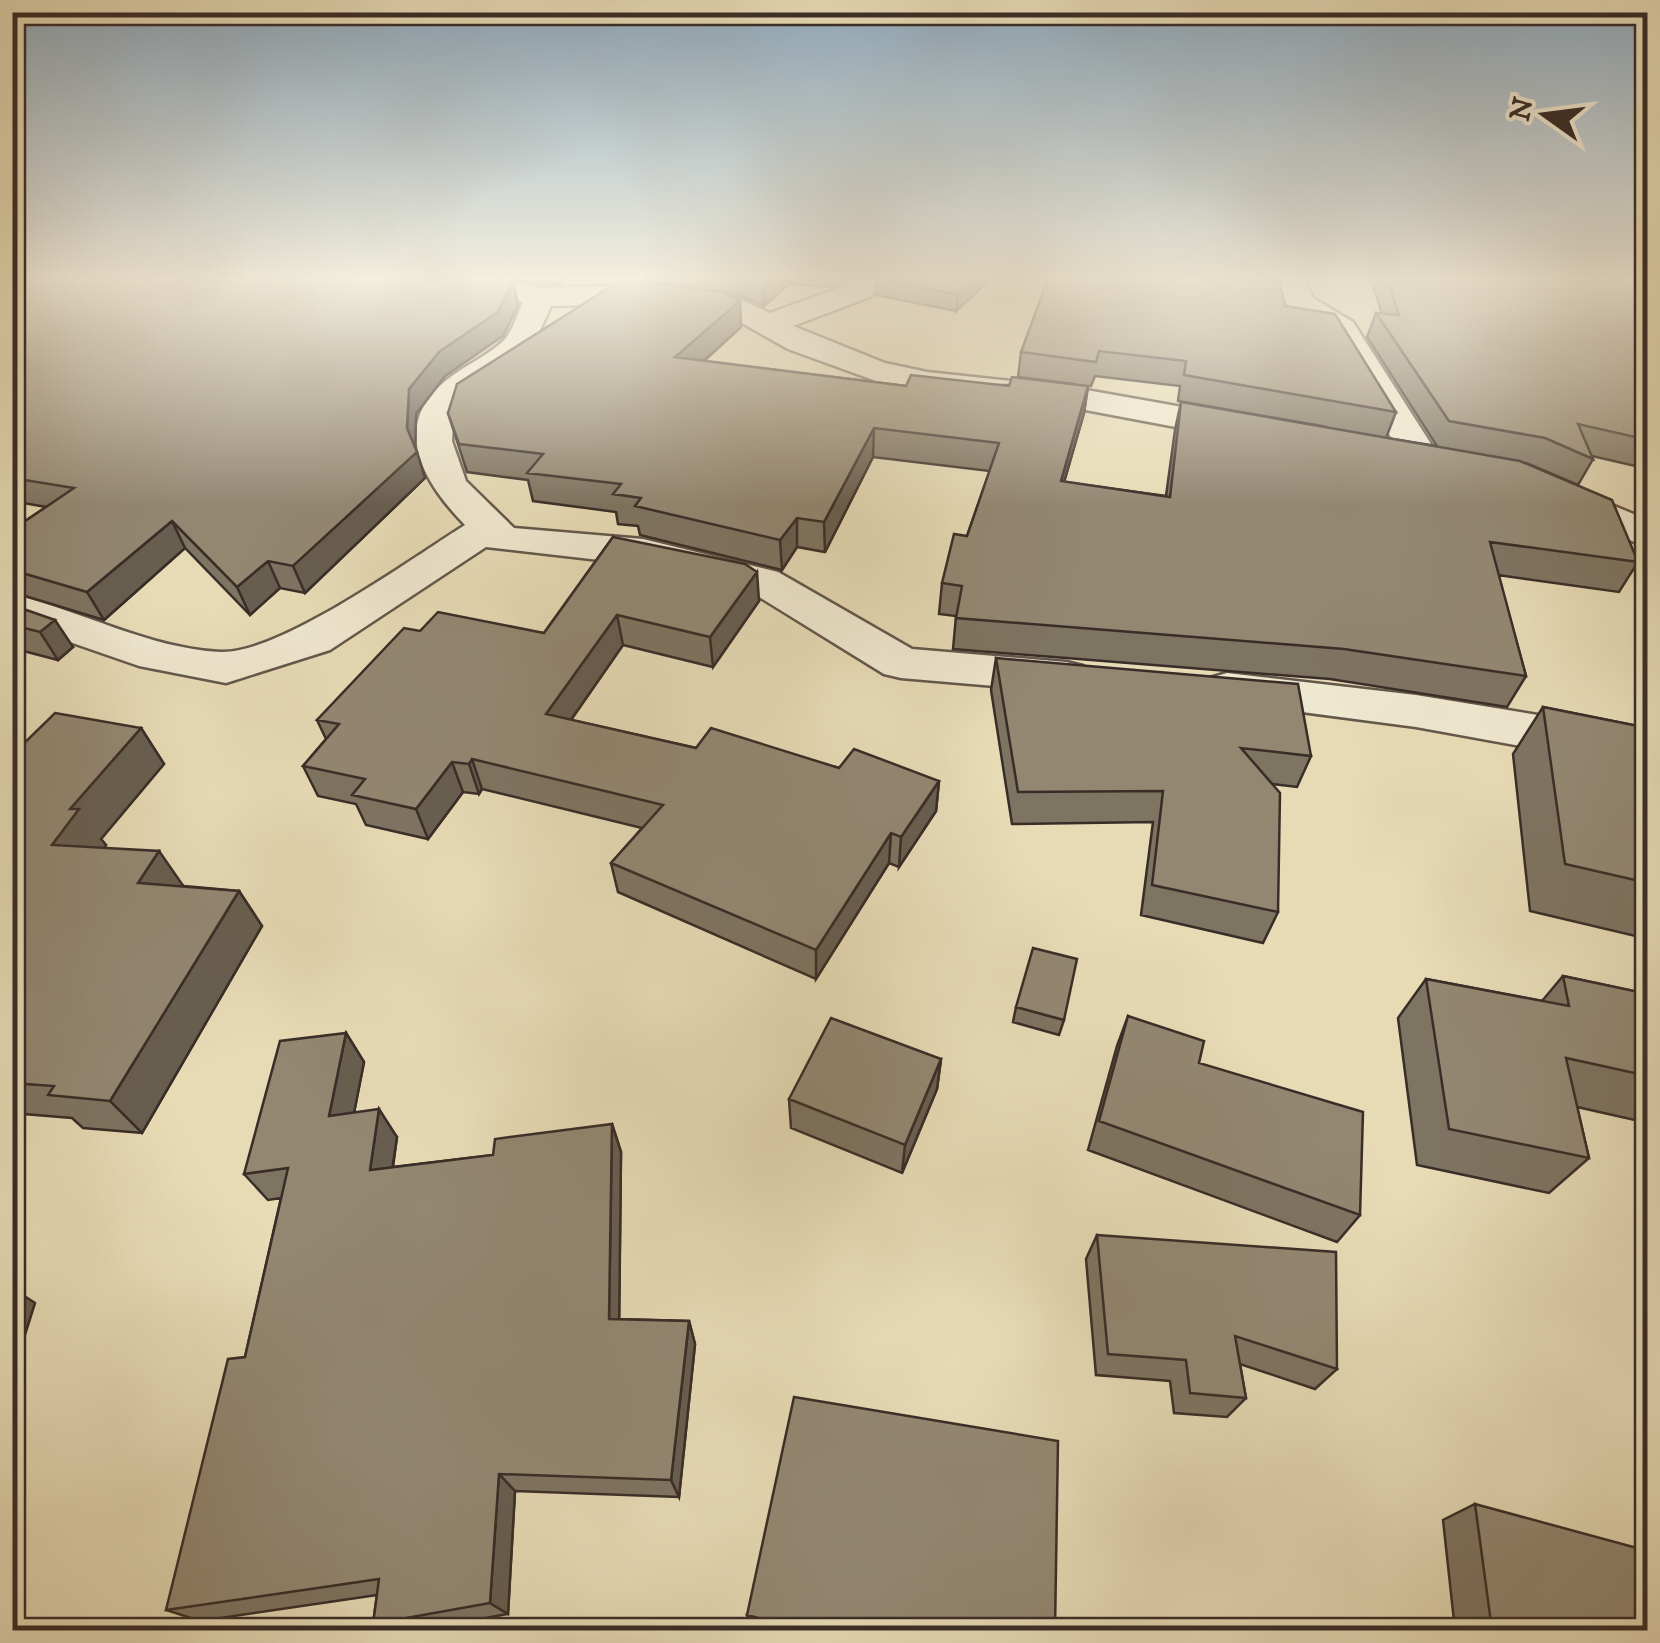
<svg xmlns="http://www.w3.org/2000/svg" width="1660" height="1643" font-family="'IM FELL DW Pica',serif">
<rect width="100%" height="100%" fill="#e7dbb6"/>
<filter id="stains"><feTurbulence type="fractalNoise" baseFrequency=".002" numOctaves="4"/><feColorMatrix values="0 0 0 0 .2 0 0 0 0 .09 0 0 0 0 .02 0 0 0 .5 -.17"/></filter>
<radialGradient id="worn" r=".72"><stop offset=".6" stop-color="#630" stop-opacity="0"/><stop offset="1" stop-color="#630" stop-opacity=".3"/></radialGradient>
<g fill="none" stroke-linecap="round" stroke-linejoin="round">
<defs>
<path id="minor" d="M 422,276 L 480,276 L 540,288 L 647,285 L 734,297 L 770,313 L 848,285 L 855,276 L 884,276 L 870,297 L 793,326 L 885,363 L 927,372 L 1075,388 L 1250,419 L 1263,422 L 1268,430 L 1263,438 L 1250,441 L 1075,408 L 927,392 L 876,381 L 788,349 L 726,314 L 647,303 L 551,306 L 531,350 L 468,396 L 453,424 L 452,441 L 466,481 L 514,528 L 643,539 L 778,572 L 912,649 L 1066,662 L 1083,666 L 1090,677 L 1083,688 L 1066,692 L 901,678 L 884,674 L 748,590 L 643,565 L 486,547 L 330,650 L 226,683 L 139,666 L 12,622 L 12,594 C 82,611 148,648 220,652 C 279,655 412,558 465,525 C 424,483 388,425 448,379 C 465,365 492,354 506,338 C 513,329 518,313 523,302 L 426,282 Z
M 1272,276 L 1302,276 L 1313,298 L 1353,322 L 1440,458 L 1434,466 L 1408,466 L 1330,335 L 1290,310 Z
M 1554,481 L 1648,520 L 1648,548 L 1540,501 L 1534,493 L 1540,485 Z
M 1227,673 L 1416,695 L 1648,733 L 1648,769 L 1416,727 L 1210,700 L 1203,689 L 1210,678 Z"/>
</defs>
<use href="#minor" stroke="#64584c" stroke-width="5"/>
<use href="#minor" fill="#efe8d0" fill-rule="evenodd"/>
</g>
<path fill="#7e7462" stroke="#392d28" stroke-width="2.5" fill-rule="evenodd" d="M 12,276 L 513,282 L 518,305 L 503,336 L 445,376 L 416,414 L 415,448 L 425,478 L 305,593 L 280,588 L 250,615 L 185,548 L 104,620 L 12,592 L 12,530 L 46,507 L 12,501 Z
M 499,276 L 569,276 L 562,284 L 540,284 Z
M 658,276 L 849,276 L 832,287 L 789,284 L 764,306 L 734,293 L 659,283 Z
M 878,276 L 994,276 L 956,311 L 876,295 L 876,278 Z
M 1370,276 L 1648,276 L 1648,469 L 1592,456 L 1593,459 L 1578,485 L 1526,463 L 1638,562 L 1619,592 L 1498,575 L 1526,676 L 1507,707 L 1330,679 L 953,649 L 956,616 L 939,614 L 942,583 L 967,536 L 990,471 L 873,457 L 825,552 L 797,547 L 782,570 L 640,535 L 638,526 L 618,524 L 616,512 L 533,501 L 528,480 L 467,472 L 448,413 L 741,327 L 704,361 L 906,386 L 1074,384 L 1018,377 L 1021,352 L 1285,306 L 1396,412 L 1386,438 L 1437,446 L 1367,337 L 1376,313 L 1382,314 ZM 1095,376 L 1180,386 L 1178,401 L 1327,427 L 1181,402 L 1175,430 L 1166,496 L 1064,482 L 1084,413 L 1088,386 L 1091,386 Z
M 613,537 L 759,601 L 713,667 L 623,645 L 571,720 L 696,748 L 939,781 L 936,811 L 899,867 L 889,863 L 816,979 L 618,892 L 611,863 L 642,828 L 482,789 L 479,794 L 463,792 L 428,839 L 366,825 L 356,804 L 318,796 L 303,766 L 326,739 L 317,720 L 420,631 L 544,633 Z
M 12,605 L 73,647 L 58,660 L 12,648 Z
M 996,658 L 1311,756 L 1297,787 L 1272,784 L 1278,912 L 1263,943 L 1141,915 L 1153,822 L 1012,824 L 991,690 Z
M 1543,707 L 1648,728 L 1648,939 L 1530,911 L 1513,754 Z
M 141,728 L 164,764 L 101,839 L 106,845 L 104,848 L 184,886 L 239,891 L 262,926 L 142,1133 L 83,1128 L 72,1118 L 12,1113 L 12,755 Z
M 1563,976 L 1648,994 L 1648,1123 L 1577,1107 L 1589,1158 L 1549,1193 L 1417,1165 L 1398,1018 L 1426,979 L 1542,1001 Z
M 1016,1007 L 1064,1020 L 1059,1035 L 1013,1022 Z
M 1128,1016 L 1199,1063 L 1360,1215 L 1337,1242 L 1088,1150 L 1117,1046 Z
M 346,1033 L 364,1062 L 354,1112 L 397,1137 L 393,1167 L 493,1155 L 612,1124 L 621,1152 L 619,1319 L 689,1321 L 695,1344 L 679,1497 L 515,1491 L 508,1614 L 418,1630 L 388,1630 L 373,1624 L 377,1595 L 200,1621 L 166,1610 L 245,1357 L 281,1198 L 268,1200 L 244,1174 Z
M 941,1059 L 937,1089 L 902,1173 L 791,1128 L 789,1099 Z
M 1097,1235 L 1337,1369 L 1315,1389 L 1240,1364 L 1246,1398 L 1227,1417 L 1174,1413 L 1170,1381 L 1096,1375 L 1086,1259 Z
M 1475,1504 L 1648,1630 L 1455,1630 L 1443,1520 Z
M 747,1615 L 1055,1630 L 766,1630 L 752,1626 Z"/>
<path fill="#675e50" stroke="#392d28" stroke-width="2.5" d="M 561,276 L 569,276 L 562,284 Z
M 779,276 L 789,276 L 789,284 L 764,306 L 764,290 Z
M 832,276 L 849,276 L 832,287 Z
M 978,276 L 994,276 L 956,311 L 958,295 Z
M 513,282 L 518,305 L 503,336 L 445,376 L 416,414 L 415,454 L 417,452 L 425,478 L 305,593 L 293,566 L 407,428 L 409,389 L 439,352 Z
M 740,301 L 741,327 L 678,384 L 675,357 Z
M 1088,386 L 1084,413 L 1056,510 L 1061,481 Z
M 874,428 L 873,457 L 825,552 L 824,522 Z
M 797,518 L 797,547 L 782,570 L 780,540 Z
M 172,521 L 185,548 L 104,620 L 87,592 Z
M 268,561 L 280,588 L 250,615 L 237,587 Z
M 757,572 L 759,601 L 713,667 L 710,637 Z
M 617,615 L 623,645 L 554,744 L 546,714 Z
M 55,620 L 73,647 L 58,660 L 40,632 Z
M 141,728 L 164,764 L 101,839 L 106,845 L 80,881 L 52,845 L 70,809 Z
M 472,759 L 482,789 L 479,794 L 469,764 Z
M 452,762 L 463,792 L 428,839 L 416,809 Z
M 939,781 L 936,811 L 899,867 L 901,837 Z
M 891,833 L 889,863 L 816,979 L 816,950 Z
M 159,851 L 184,887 L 138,883 Z
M 239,891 L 262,926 L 142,1133 L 110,1101 Z
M 346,1033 L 364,1062 L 348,1144 L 329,1116 Z
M 941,1059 L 937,1089 L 902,1173 L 905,1145 Z
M 379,1109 L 397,1137 L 388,1197 L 370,1170 Z
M 612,1124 L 621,1152 L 619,1341 L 609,1319 Z
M 12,1288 L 35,1303 L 12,1376 Z
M 689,1321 L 695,1344 L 679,1497 L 671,1480 Z
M 499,1474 L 515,1491 L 508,1614 L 490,1603 Z"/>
<path fill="#938772" stroke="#392d28" stroke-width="2.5" d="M 12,276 L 484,276 L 513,282 L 498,312 L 439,352 L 409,389 L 407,428 L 417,452 L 293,566 L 268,561 L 237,587 L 172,521 L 87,592 L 12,570 L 12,530 L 74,488 L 12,478 Z
M 727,276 L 779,276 L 764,290 L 733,277 Z
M 878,276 L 978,276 L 958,295 L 876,278 Z
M 1049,276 L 1278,276 L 1285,306 L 1335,314 L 1396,412 L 1184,375 L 1186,361 L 1099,351 L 1096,362 L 1021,352 Z
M 1386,276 L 1648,276 L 1648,440 L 1578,424 L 1593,459 L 1545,438 L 1449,421 L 1376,313 L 1399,315 Z
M 618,282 L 644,282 L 723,292 L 740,301 L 675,357 L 906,386 L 911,375 L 1009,386 L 1012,377 L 1088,386 L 1061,481 L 1170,497 L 1181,402 L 1520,461 L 1612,500 L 1638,562 L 1490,542 L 1526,676 L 1344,649 L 956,618 L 962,586 L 942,583 L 954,534 L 967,536 L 999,443 L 874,428 L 824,522 L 797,518 L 780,540 L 635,506 L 641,498 L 613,494 L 621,484 L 527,473 L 543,454 L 459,444 L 448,413 L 457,384 Z
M 613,537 L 745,564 L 757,572 L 710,637 L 617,615 L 546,714 L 696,748 L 711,728 L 839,768 L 854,749 L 939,781 L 901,837 L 891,833 L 816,950 L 611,863 L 663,805 L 472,759 L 469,764 L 452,762 L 416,809 L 352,795 L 365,779 L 303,766 L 339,724 L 317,720 L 404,628 L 420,631 L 438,612 L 544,633 Z
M 12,605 L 55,620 L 40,632 L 12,625 Z
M 996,658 L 1298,684 L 1311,756 L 1241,748 L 1280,793 L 1278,912 L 1152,885 L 1163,791 L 1018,792 Z
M 1543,707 L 1648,728 L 1648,883 L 1565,864 Z
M 55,713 L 141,728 L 70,809 L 79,809 L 52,845 L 159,851 L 138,883 L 239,891 L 110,1101 L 48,1095 L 54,1086 L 12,1083 L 12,755 Z
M 1033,948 L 1077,959 L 1064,1020 L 1016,1007 Z
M 1563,976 L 1648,994 L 1648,1076 L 1566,1058 L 1589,1158 L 1449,1129 L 1426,979 L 1569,1006 Z
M 1128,1016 L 1204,1041 L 1199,1063 L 1363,1112 L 1360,1215 L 1099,1121 Z
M 831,1018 L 941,1059 L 905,1145 L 789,1099 Z
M 346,1033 L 329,1116 L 379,1109 L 370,1170 L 493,1155 L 495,1139 L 612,1124 L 609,1319 L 689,1321 L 671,1480 L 499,1474 L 490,1603 L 373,1624 L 379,1579 L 166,1610 L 228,1359 L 245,1357 L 288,1168 L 244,1174 L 280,1041 Z
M 1097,1235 L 1336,1252 L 1337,1369 L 1235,1336 L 1246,1398 L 1190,1393 L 1186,1360 L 1108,1354 Z
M 794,1397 L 1058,1441 L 1055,1630 L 850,1630 L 831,1627 L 830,1630 L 802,1630 L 747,1615 Z
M 1475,1504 L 1648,1551 L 1648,1630 L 1492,1630 Z"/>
<linearGradient id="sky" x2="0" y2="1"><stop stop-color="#90acc1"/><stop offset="0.55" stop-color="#f4efde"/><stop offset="1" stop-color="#f4efde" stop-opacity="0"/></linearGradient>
<rect width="1660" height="506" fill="url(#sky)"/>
<rect width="1660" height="1643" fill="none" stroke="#e7dbb6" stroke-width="50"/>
<rect x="15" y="15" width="1630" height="1613" fill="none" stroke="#392d28" stroke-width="5"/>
<rect x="25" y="25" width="1610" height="1593" fill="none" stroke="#392d28" stroke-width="2.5"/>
<g transform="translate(1545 115) rotate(284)" stroke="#efe8d0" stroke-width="8" paint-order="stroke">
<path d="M0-8L18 38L0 25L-18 38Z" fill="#392d28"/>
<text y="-15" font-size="28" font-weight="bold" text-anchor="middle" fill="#392d28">N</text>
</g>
<rect width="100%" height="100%" filter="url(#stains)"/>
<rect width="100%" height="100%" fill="url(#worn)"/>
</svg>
